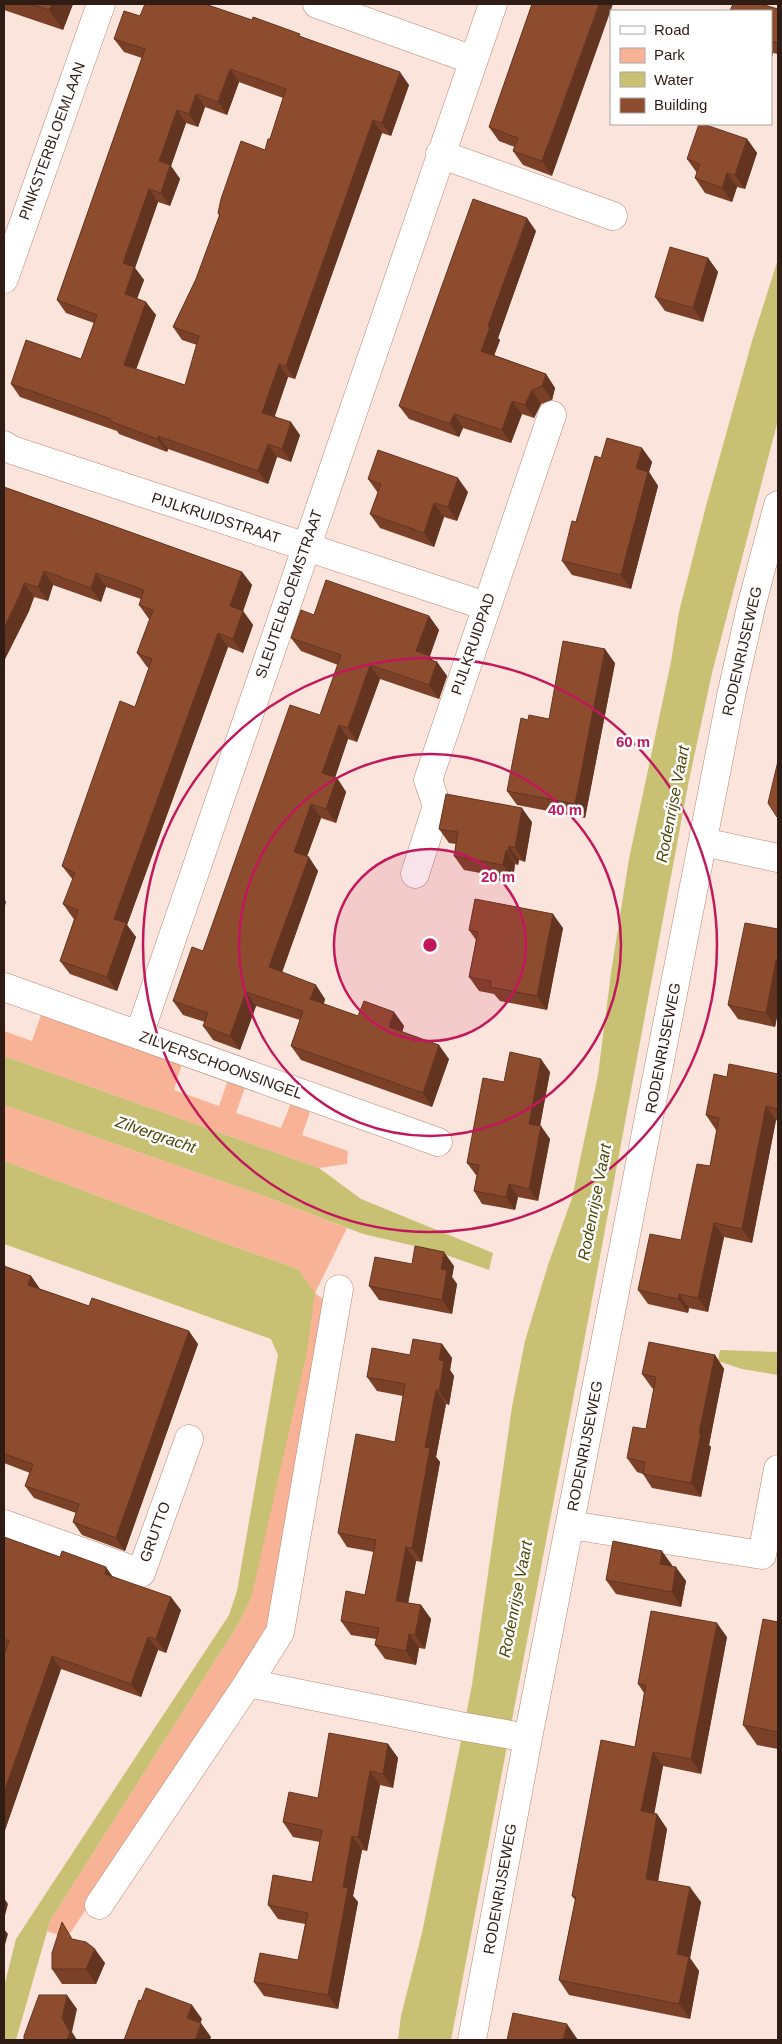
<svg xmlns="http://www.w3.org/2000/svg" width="782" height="2044" font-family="Arial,sans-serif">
<rect width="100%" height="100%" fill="#fae4db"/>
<path fill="#f8b397" d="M 41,1015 L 182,1064 L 174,1090 L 219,1106 L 228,1080 L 245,1087 L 236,1113 L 281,1128 L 291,1103 L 311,1109 L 302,1135 L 348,1151 L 347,1164 L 319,1168 L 4,1056 L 4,1031 L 32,1041 Z
M 4,1105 L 267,1197 L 347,1228 L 315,1293 L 330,1305 L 271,1628 L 67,1938 L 47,1931 L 50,1921 L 239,1623 L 251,1599 L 298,1269 L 224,1243 L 4,1161 Z"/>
<path fill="#c8c073" d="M 778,259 L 778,420 L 712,673 L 688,785 L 590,1310 L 451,2040 L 398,2040 L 401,2016 L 422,1933 L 461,1741 L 472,1685 L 512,1407 L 525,1341 L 548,1265 L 572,1198 L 598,1075 L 611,973 L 629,859 L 671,662 L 679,612 L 706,506 L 752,341 Z
M 4,1056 L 319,1168 L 361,1199 L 493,1253 L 489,1270 L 432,1250 L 363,1234 L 267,1197 L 4,1105 Z
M 4,1161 L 224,1243 L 298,1269 L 315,1293 L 307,1352 L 251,1599 L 239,1623 L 50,1921 L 16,2040 L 4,2040 L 4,1987 L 16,1939 L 229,1615 L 237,1591 L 278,1355 L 271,1339 L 4,1244 Z
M 720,1350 L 778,1352 L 778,1375 L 742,1369 L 718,1361 Z"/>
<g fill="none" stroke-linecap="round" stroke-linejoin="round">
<defs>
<path id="minor" d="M 317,4 L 473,60
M 440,154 L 613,216
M 4,279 L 101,4
M 4,445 L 12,450 L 486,606
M 703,842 L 778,858
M 415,874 L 437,806 L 428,780 L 552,415
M 4,987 L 438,1142
M 139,1035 L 493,4
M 4,1524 L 141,1573 L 189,1439
M 570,1525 L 762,1555 L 778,1469
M 248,1683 L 460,1726 L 528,1738
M 99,1905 L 248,1683 L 280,1632 L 339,1289
M 472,2040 L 528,1738 L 731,696 L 751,607 L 778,505"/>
</defs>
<use href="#minor" stroke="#b98772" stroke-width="29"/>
<use href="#minor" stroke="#fff" stroke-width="28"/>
</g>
<path fill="#7a4128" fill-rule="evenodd" d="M 4,4 L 73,4 L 63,30 L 4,10 Z
M 532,4 L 552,176 L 523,165 L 513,151 L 515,147 L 499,141 L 489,127 Z
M 778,9 L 778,54 L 773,53 L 771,60 L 771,11 Z
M 140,16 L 302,37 L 409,85 L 391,136 L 382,133 L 295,379 L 288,377 L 275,416 L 300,435 L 291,462 L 277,457 L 268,484 L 168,449 L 167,452 L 119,434 L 117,431 L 20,397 L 11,384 L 81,359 L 94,323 L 66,313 L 57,300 L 142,58 L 124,52 L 114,39 ZM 239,82 L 283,98 L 270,139 L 265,150 L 218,213 L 219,216 L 196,279 L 173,327 L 182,340 L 197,345 L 185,385 L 136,369 L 156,315 L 137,298 L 144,280 L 135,268 L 158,202 L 170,206 L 180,179 L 171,166 L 186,123 L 198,127 L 205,107 L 227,115 Z
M 747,139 L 757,153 L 745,189 L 737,187 L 732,202 L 705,193 L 695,178 L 697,173 L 687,159 Z
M 536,231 L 498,338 L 500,340 L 494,355 L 546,374 L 555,388 L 552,400 L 541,404 L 534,418 L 522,414 L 511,443 L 463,428 L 459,437 L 409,419 L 399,406 Z
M 708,258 L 718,272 L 703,322 L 665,311 L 655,297 Z
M 642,448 L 652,462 L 649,472 L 658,486 L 631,589 L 572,575 L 562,561 L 576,522 L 601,458 Z
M 368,479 L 468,492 L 457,521 L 444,517 L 434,547 L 380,528 L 370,514 L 378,493 Z
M 4,487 L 242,572 L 252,585 L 243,611 L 253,625 L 243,653 L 228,647 L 127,925 L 136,937 L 117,991 L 70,974 L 60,961 L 74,919 L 73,918 L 63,904 L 73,880 L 62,866 L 135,707 L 149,668 L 147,667 L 137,653 L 150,619 L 149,619 L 139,605 L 141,599 L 106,587 L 101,602 L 53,585 L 48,601 L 34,597 L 29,611 L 4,661 Z
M 314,615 L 429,616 L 439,630 L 430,656 L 433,661 L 437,662 L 447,676 L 439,699 L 380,679 L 357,742 L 348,739 L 335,777 L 337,778 L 346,792 L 336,823 L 321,818 L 307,856 L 318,871 L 282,972 L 325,999 L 324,1004 L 358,1016 L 394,1012 L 404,1026 L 402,1032 L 449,1059 L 432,1107 L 301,1060 L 291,1046 L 300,1020 L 256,1006 L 240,1050 L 213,1040 L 203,1026 L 205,1022 L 183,1015 L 173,1001 L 203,951 L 320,715 L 338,665 L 301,651 L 291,638 Z
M 615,663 L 585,818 L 517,805 L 507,791 L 528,720 L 549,719 Z
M 532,822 L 525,862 L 519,860 L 518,865 L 515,864 L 513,879 L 464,870 L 454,856 L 456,844 L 449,843 L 439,829 Z
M 563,928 L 547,1010 L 500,1001 L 494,994 L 479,991 L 469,977 L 476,940 L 469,930 Z
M 778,929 L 778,1012 L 775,1027 L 738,1019 L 728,1005 Z
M 550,1072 L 540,1126 L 550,1139 L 538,1201 L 518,1197 L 515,1210 L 482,1204 L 474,1191 L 477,1175 L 476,1175 L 467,1163 L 504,1082 Z
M 778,1074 L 778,1121 L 776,1120 L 752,1243 L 724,1237 L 708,1312 L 689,1308 L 688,1313 L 648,1304 L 638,1290 L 681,1240 L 710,1166 L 717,1130 L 716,1130 L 706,1115 L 727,1077 Z
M 412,1264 L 454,1266 L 452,1277 L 457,1284 L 452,1314 L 379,1300 L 369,1286 Z
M 4,1266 L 31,1276 L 40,1289 L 198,1344 L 125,1551 L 82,1535 L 73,1522 L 76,1513 L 34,1498 L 25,1486 L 30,1473 L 4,1463 Z
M 442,1344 L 452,1358 L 450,1370 L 454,1376 L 449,1405 L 446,1404 L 436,1457 L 440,1462 L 422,1562 L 416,1561 L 408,1603 L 421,1605 L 431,1619 L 425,1649 L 419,1648 L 416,1665 L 385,1659 L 375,1645 L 376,1639 L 351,1635 L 341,1621 L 365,1595 L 374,1552 L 347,1547 L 338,1533 L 395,1442 L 403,1396 L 377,1391 L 367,1377 L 410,1355 Z
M 715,1355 L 724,1369 L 709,1445 L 711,1447 L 701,1497 L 652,1488 L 643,1474 L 637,1472 L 627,1458 L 646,1429 L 654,1389 L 652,1388 L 642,1374 Z
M 4,1537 L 112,1576 L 181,1610 L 166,1653 L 158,1650 L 141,1697 L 61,1669 L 4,1833 L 4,1655 L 5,1650 L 4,1650 Z
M 672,1565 L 672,1566 L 686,1581 L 681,1607 L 616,1594 L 606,1580 Z
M 778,1622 L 778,1749 L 757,1745 L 743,1725 Z
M 727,1637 L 701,1774 L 663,1766 L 654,1813 L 657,1814 L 667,1829 L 658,1881 L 701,1902 L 690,1958 L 699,1971 L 690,2019 L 569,1995 L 559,1980 L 575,1900 L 572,1896 L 635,1747 L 644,1693 L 638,1684 Z
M 388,1744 L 398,1758 L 393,1788 L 380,1785 L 367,1851 L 362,1850 L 353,1896 L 358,1902 L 338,2009 L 264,1996 L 254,1982 L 298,1960 L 305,1924 L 278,1919 L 268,1905 L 312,1882 L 320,1842 L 293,1837 L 283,1822 L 318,1798 Z
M 74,1939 L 105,1963 L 96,1984 L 62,1984 L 52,1969 Z"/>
<path fill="#633521" d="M 52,4 L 73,4 L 63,30 L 49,10 Z
M 599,4 L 613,4 L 552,176 L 542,161 Z
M 771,49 L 773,53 L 771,60 Z
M 230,69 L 239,82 L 227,115 L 218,102 Z
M 400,72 L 409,85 L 391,136 L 382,123 Z
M 196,94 L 205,107 L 198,127 L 189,114 Z
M 177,110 L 186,123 L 171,166 L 180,179 L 170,206 L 161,193 L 159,161 Z
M 373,120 L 382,133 L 295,379 L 286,366 Z
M 747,139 L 757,153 L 745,189 L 735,175 Z
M 727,173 L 737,187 L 732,202 L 722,188 Z
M 149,189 L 158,202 L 135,268 L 144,280 L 134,307 L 125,294 L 123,263 Z
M 527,218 L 536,231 L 498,338 L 500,340 L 491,364 L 481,351 L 488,326 Z
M 708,258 L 718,272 L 703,322 L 693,308 Z
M 146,302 L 156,315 L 133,378 L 124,365 Z
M 279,364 L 288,377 L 271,426 L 262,413 Z
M 546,374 L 555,388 L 552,400 L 542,386 Z
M 532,390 L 541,404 L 534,418 L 525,405 Z
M 512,401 L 522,414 L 511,443 L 502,430 Z
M 454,414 L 463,428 L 459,437 L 450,424 Z
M 291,422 L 300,435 L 291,462 L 282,449 Z
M 158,436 L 168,449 L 167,452 L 157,439 Z
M 268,444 L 277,457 L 268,484 L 258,471 Z
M 642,448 L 652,462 L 649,472 L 658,486 L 631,589 L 621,575 L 636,468 Z
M 458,478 L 468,492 L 457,521 L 448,507 Z
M 434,503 L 444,517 L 434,547 L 424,533 Z
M 44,571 L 53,585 L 48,601 L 38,587 Z
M 242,572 L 252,585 L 240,620 L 230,606 Z
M 96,573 L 106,587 L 101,602 L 91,588 Z
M 24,583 L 34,597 L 29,611 L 4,661 L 4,628 Z
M 243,611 L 253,625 L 243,653 L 233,639 Z
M 429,616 L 439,630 L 429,658 L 430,656 L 436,665 L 437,662 L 447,676 L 439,699 L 429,685 L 416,651 Z
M 218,633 L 228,647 L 127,925 L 136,937 L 117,991 L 107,977 L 114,919 Z
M 605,649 L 615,663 L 585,818 L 575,804 Z
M 370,665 L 380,679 L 357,742 L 348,728 Z
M 339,725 L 348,739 L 332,787 L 322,773 Z
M 337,778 L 346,792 L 336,823 L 326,809 Z
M 311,804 L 321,818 L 304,865 L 294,852 Z
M 522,808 L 532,822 L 525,862 L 515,848 Z
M 509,846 L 519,860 L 518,865 L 508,851 Z
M 506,850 L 515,864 L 513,879 L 503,865 Z
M 309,857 L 318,871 L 279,981 L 269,967 Z
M 4,898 L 6,902 L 4,909 Z
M 553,914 L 563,928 L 547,1010 L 537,996 Z
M 776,960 L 778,963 L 778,1012 L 775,1027 L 766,1013 Z
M 316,985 L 325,999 L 320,1013 L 310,999 Z
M 246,992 L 256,1006 L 240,1050 L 230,1036 Z
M 394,1012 L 404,1026 L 399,1041 L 389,1027 Z
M 439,1045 L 449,1059 L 432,1107 L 423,1093 Z
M 541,1059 L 550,1072 L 538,1136 L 529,1124 Z
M 766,1106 L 776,1120 L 752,1243 L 742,1229 Z
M 541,1126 L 550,1139 L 538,1201 L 529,1189 Z
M 509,1184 L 518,1197 L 515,1210 L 506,1197 Z
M 714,1223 L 724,1237 L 708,1312 L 698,1298 Z
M 444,1252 L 454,1266 L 452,1277 L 457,1284 L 452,1314 L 442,1300 L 441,1269 Z
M 31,1276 L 40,1289 L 28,1285 Z
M 679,1294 L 689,1308 L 688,1313 L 678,1299 Z
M 189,1331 L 198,1344 L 125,1551 L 116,1538 Z
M 442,1344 L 452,1358 L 450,1370 L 454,1376 L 449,1405 L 439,1391 L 439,1360 Z
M 715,1355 L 724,1369 L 709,1445 L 711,1447 L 701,1497 L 691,1483 L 699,1433 Z
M 436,1390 L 446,1404 L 436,1457 L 440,1462 L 422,1562 L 412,1548 L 425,1447 Z
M 406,1547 L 416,1561 L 406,1615 L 396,1601 Z
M 662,1551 L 672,1565 L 670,1578 L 660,1564 Z
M 106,1567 L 115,1580 L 105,1574 Z
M 676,1567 L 686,1581 L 681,1607 L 672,1592 Z
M 171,1597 L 181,1610 L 166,1653 L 156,1639 Z
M 421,1605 L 431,1619 L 425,1649 L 415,1635 Z
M 717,1623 L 727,1637 L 701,1774 L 691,1759 Z
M 409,1634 L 419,1648 L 416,1665 L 406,1651 Z
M 148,1637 L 158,1650 L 141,1697 L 131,1684 Z
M 52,1656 L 61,1669 L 4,1833 L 4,1792 Z
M 388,1744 L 398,1758 L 393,1788 L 383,1774 Z
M 653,1752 L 663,1766 L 652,1826 L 641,1811 Z
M 370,1771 L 380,1785 L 367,1851 L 358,1837 Z
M 657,1814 L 667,1829 L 656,1893 L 646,1879 Z
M 352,1836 L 362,1850 L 353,1896 L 358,1902 L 338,2009 L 328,1995 L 343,1887 Z
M 690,1887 L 701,1902 L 690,1958 L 699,1971 L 690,2019 L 679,2004 L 677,1954 Z
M 4,1898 L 8,1904 L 4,1919 Z
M 4,1929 L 8,1934 L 4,1948 Z
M 95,1949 L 105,1963 L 96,1984 L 86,1969 Z
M 67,1995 L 77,2009 L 72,2032 L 77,2040 L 67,2040 L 62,2018 Z
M 192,2005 L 202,2019 L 197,2032 L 187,2018 Z
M 201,2023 L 211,2037 L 210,2040 L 195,2040 Z
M 567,2024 L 578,2040 L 563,2040 Z"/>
<path fill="#8e4c2f" stroke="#633521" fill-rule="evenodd" d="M 30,4 L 52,4 L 49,10 Z
M 145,4 L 205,4 L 252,20 L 253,17 L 300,34 L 299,36 L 400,72 L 382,123 L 373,120 L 286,366 L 279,364 L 262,413 L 291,422 L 282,449 L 268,444 L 258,471 L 158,436 L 157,439 L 110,421 L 111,419 L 11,384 L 26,340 L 81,359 L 97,315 L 57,300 L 145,49 L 114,39 L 124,11 L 140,16 ZM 230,69 L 286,89 L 270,139 L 268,139 L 265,150 L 241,141 L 221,199 L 218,213 L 220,214 L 196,279 L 173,327 L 199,336 L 185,385 L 124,365 L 146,302 L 125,294 L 134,267 L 123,263 L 149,189 L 161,193 L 170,165 L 159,161 L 177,110 L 189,114 L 196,94 L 218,102 Z
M 532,4 L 599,4 L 542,161 L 513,151 L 518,138 L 489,127 Z
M 733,4 L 761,4 L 778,9 L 778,43 L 771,41 L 771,11 L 730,11 Z
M 699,124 L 703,124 L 747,139 L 735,175 L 727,173 L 722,188 L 695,178 L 700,164 L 687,159 Z
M 473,199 L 527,218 L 488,326 L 490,327 L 481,351 L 546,374 L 542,386 L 532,390 L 525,405 L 512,401 L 502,430 L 454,414 L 450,424 L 399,406 Z
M 670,247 L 708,258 L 693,308 L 655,297 Z
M 607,438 L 642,448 L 636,468 L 648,472 L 621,575 L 562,561 L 572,521 L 576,522 L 595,456 L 601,458 Z
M 378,450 L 458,478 L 448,507 L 434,503 L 424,533 L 370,514 L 381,484 L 368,479 Z
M 4,487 L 242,572 L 230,606 L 243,611 L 233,639 L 218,633 L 114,919 L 126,923 L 107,977 L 60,961 L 78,910 L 63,904 L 75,873 L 62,866 L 120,701 L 135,707 L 152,659 L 137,653 L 153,610 L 139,605 L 144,590 L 96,573 L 91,588 L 44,571 L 38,587 L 24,583 L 19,597 L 4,628 Z
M 326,580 L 429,616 L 416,651 L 430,656 L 428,659 L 437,662 L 429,685 L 370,665 L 348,728 L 339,725 L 322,773 L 337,778 L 326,809 L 311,804 L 294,852 L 309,857 L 269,967 L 316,985 L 310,999 L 358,1016 L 364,1001 L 394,1012 L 389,1027 L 439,1045 L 423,1093 L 291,1046 L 303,1011 L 246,992 L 230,1036 L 203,1026 L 208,1013 L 173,1001 L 192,947 L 203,951 L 290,705 L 320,715 L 341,655 L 291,638 L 301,610 L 314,615 Z
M 563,641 L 605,649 L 575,804 L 507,791 L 521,718 L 528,720 L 529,715 L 549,719 Z
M 778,761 L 778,817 L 777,817 L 768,803 Z
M 446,794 L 522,808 L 515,848 L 509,846 L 508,851 L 506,850 L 503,865 L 454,856 L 458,832 L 439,829 Z
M 475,899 L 553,914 L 537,996 L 490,987 L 491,981 L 469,977 L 478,932 L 469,930 Z
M 745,923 L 778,929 L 778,960 L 776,960 L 766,1013 L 728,1005 Z
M 510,1052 L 541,1059 L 529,1124 L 541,1126 L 529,1189 L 509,1184 L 506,1197 L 474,1191 L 479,1165 L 467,1163 L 483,1078 L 504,1082 Z
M 729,1064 L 778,1074 L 778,1109 L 766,1106 L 742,1229 L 714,1223 L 698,1298 L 679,1294 L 678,1299 L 638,1290 L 650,1234 L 681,1240 L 697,1164 L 710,1166 L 719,1118 L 706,1115 L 714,1074 L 727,1077 Z
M 415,1246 L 444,1252 L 441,1269 L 447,1270 L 442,1300 L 369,1286 L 375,1257 L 412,1264 Z
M 4,1266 L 31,1276 L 28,1285 L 89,1306 L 92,1298 L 189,1331 L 116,1538 L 73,1522 L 79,1504 L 25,1486 L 33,1464 L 4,1454 Z
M 413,1339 L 442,1344 L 439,1360 L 444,1361 L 439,1391 L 436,1390 L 425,1447 L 430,1448 L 412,1548 L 406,1547 L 396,1601 L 421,1605 L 415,1635 L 409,1634 L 406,1651 L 375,1645 L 379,1628 L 341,1621 L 346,1591 L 365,1595 L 376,1540 L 338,1533 L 356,1434 L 395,1442 L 405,1384 L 367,1377 L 372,1348 L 410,1355 Z
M 649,1342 L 715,1355 L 699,1433 L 701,1433 L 691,1483 L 643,1474 L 645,1462 L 627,1458 L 633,1427 L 646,1429 L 656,1377 L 642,1374 Z
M 4,1537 L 60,1557 L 62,1551 L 106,1567 L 105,1574 L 171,1597 L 156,1639 L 148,1637 L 131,1684 L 52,1656 L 4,1792 L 4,1655 L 9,1641 L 4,1639 Z
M 613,1541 L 662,1551 L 660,1564 L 676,1567 L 672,1592 L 606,1580 Z
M 651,1611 L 717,1623 L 691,1759 L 653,1752 L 641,1811 L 657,1814 L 646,1879 L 690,1887 L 677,1954 L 689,1957 L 679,2004 L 559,1980 L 576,1897 L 572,1896 L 601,1740 L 635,1747 L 646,1685 L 638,1684 Z
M 763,1619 L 778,1622 L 778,1732 L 743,1725 Z
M 329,1733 L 388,1744 L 383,1774 L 370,1771 L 358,1837 L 352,1836 L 343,1887 L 348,1888 L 328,1995 L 254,1982 L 260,1953 L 298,1960 L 308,1913 L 268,1905 L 273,1875 L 312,1882 L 322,1830 L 283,1822 L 289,1792 L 318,1798 Z
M 62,1922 L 72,1939 L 86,1942 L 95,1949 L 86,1969 L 52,1969 L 52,1953 Z
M 146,1988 L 192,2005 L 187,2018 L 201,2023 L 195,2040 L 124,2040 L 139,2000 L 141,2001 Z
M 39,1995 L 67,1995 L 62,2018 L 70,2032 L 67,2040 L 24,2040 L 24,2036 Z
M 513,2013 L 567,2024 L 563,2040 L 507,2040 Z"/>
<circle cx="430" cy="945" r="96" fill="#c2185b" fill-opacity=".12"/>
<g fill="none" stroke="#c2185b" stroke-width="2.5">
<circle cx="430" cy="945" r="96"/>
<circle cx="430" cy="945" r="191"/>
<circle cx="430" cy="945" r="287"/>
</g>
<g text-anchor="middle" stroke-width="5" stroke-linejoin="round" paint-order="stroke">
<g font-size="15" fill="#2f1c14" stroke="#fff">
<text transform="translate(52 141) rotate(-70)" y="5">PINKSTERBLOEMLAAN</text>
<text transform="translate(216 518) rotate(18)" y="5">PIJLKRUIDSTRAAT</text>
<text transform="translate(289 594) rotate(-71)" y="5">SLEUTELBLOEMSTRAAT</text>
<text transform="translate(473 644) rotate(-71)" y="5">PIJLKRUIDPAD</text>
<text transform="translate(742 651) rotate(-77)" y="5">RODENRIJSEWEG</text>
<text transform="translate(663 1048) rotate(-79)" y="5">RODENRIJSEWEG</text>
<text transform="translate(221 1065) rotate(20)" y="5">ZILVERSCHOONSINGEL</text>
<text transform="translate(585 1446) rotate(-79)" y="5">RODENRIJSEWEG</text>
<text transform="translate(155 1532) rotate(-70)" y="5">GRUTTO</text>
<text transform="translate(500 1889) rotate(-80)" y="5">RODENRIJSEWEG</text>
</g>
<g font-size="16" font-style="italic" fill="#4d4709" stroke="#fff">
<text transform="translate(672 804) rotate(-79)" y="6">Rodenrijse Vaart</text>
<text transform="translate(156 1134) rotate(19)" y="6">Zilvergracht</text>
<text transform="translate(594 1202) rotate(-79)" y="6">Rodenrijse Vaart</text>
<text transform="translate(515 1599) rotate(-79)" y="6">Rodenrijse Vaart</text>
</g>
</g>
<circle cx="430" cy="945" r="8" fill="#c2185b" stroke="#fff" stroke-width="2.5"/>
<g font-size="15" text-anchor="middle" font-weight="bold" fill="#c2185b" stroke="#fff" stroke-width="5" stroke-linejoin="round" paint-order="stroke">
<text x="633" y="747">60 m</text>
<text x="565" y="815">40 m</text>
<text x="498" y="882">20 m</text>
</g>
<rect width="782" height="2044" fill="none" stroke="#2f1c14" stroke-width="10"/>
<rect x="610" y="10" width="162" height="115" fill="#ffffff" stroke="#aca4a1"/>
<rect x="620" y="26" width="25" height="8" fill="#ffffff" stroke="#aca4a1"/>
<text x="654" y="35" font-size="15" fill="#2f1c14">Road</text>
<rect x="620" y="48" width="25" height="15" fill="#f8b397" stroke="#aca4a1"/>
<text x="654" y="60" font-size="15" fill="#2f1c14">Park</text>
<rect x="620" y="72" width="25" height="15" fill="#c8c073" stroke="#aca4a1"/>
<text x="654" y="85" font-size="15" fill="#2f1c14">Water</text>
<rect x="620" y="98" width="25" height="15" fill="#8e4c2f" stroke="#aca4a1"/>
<text x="654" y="110" font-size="15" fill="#2f1c14">Building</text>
</svg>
